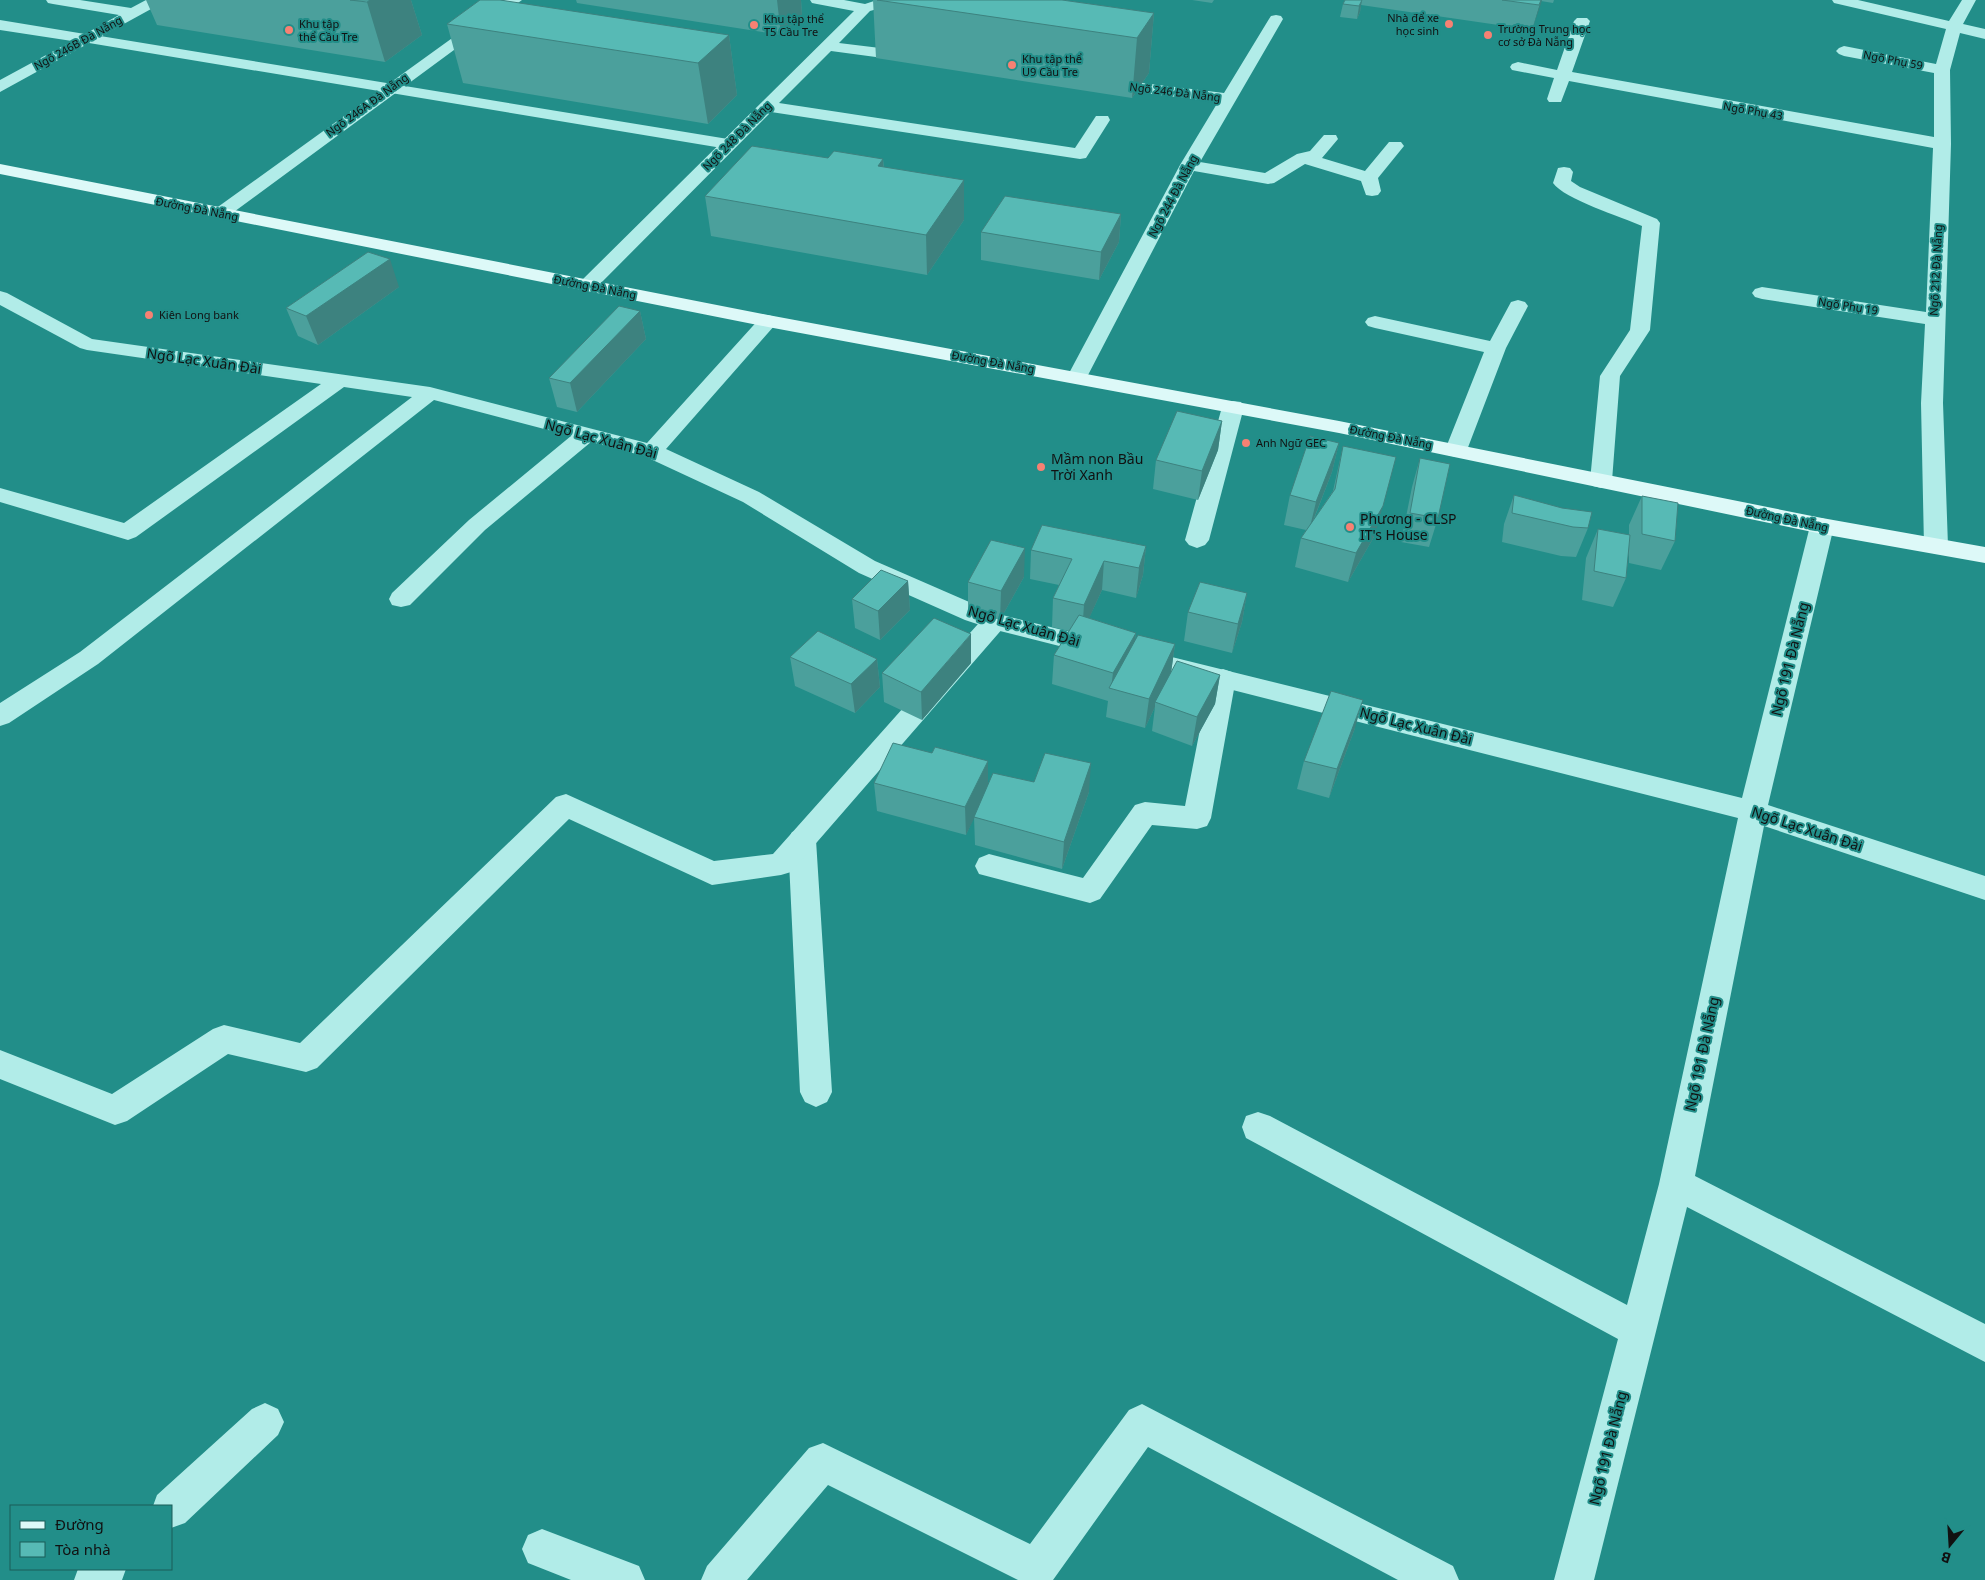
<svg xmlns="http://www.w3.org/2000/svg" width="1985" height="1580" font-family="'Noto Sans',sans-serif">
<rect width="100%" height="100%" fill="#228e89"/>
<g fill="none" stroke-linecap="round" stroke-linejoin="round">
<path fill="#b1ece8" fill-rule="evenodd" d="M 46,0 L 80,0 L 131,8 L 146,0 L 164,0 L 162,3 L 0,92 L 0,80 L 72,41 L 0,30 L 0,20 L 85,34 L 119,15 L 53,4 L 48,3 Z
M 505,0 L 522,0 L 227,217 L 221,218 L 215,217 L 212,213 L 215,209 Z
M 810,0 L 844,0 L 865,4 L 877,0 L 901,0 L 899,3 L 870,11 L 839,43 L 913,52 L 919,54 L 921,57 L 919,60 L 913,62 L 831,51 L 779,103 L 1075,148 L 1096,116 L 1108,116 L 1110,120 L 1086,158 L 1080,159 L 771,112 L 595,289 L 588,291 L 581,289 L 578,285 L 581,281 L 854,11 L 817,4 L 812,3 Z
M 1832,0 L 1858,0 L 1949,21 L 1962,0 L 1976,0 L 1963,24 L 1985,29 L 1985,39 L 1960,33 L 1950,70 L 1951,144 L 1943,403 L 1948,546 L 1944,551 L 1936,554 L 1928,551 L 1924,546 L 1921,403 L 1925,324 L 1762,299 L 1755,297 L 1752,293 L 1755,289 L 1762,287 L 1926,312 L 1933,148 L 1569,81 L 1561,102 L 1549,102 L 1547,99 L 1554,78 L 1512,70 L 1510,67 L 1512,64 L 1518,62 L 1557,70 L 1574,21 L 1577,18 L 1587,18 L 1590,21 L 1572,72 L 1934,137 L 1934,73 L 1844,56 L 1839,54 L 1836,51 L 1839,48 L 1844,46 L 1936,64 L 1946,29 L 1834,3 Z
M 1276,15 L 1281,16 L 1283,19 L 1200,162 L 1265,173 L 1297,154 L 1310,151 L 1324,135 L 1336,135 L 1338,139 L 1322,158 L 1365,171 L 1389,142 L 1401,142 L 1404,146 L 1378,178 L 1381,191 L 1378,195 L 1372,196 L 1366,195 L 1361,181 L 1305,164 L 1274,183 L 1268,184 L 1194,171 L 1087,377 L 1084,381 L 1077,383 L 1070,381 L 1067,377 L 1180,165 L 1218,102 L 1102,88 L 1096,86 L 1094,83 L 1096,80 L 1102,78 L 1224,93 L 1269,19 L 1271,16 Z
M 1564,167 L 1570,168 L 1573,172 L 1571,181 L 1580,187 L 1657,219 L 1660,223 L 1650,330 L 1620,376 L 1612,481 L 1609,486 L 1601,488 L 1593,486 L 1590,481 L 1600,376 L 1630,330 L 1642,226 C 1622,217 1564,199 1553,183 L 1558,168 Z
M 0,291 L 7,293 L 92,339 L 430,387 L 647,443 L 761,317 L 768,315 L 775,317 L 778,321 L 775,325 L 666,449 L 759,492 L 875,561 L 983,608 L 1006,616 L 1742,798 L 1810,526 L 1814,521 L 1822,518 L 1830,521 L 1834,526 L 1768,805 L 1985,876 L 1985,900 L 1764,826 L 1695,1176 L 1985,1324 L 1985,1362 L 1687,1207 L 1594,1580 L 1554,1580 L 1618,1339 L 1246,1138 L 1242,1127 L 1246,1116 L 1258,1112 L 1270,1116 L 1627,1305 L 1659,1184 L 1738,818 L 992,629 L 965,620 L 859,573 L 743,502 L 644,456 L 591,442 L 485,530 L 410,605 L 401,607 L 392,605 L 389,599 L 392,593 L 469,520 L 571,436 L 434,400 L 98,664 L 9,723 L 0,726 L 0,703 L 80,652 L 412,397 L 344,387 L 136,537 L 128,540 L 0,502 L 0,488 L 124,523 L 321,384 L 87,350 L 80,348 L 0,305 Z
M 1518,300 L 1525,302 L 1528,306 L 1506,348 L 1467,450 L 1464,455 L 1456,457 L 1448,455 L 1445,450 L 1484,352 L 1375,328 L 1368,326 L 1365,322 L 1368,318 L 1375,316 L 1490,341 L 1511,302 Z
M 802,829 L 812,832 L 816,840 L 832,1092 L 827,1102 L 816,1107 L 805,1102 L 800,1092 L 788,840 L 792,832 Z
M 265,1403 L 278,1409 L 284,1422 L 278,1435 L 185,1523 L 171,1528 L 171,1506 L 153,1506 L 157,1495 L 252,1409 Z
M 78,1569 L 126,1569 L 122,1580 L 74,1580 Z"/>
<path fill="#b1ece8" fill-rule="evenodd" d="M 88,34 L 728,139 L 734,140 L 737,144 L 734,148 L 728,149 L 83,42 L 80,39 L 83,36 Z
M 1233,401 L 1241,402 L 1244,407 L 1209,540 L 1205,545 L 1197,548 L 1189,545 L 1185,540 L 1222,407 L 1225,402 Z
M 995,612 L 1004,615 L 1007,621 L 1004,627 L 791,872 L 781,875 L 712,885 L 569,819 L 317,1068 L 306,1072 L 228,1054 L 127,1121 L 115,1125 L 0,1079 L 0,1050 L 112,1094 L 213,1029 L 224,1025 L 300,1043 L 556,797 L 566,794 L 714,861 L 773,854 L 986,615 Z
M 1223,669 L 1232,672 L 1236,678 L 1211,818 L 1207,826 L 1197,829 L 1152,825 L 1100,899 L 1090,903 L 979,874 L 975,866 L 979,858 L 989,854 L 1083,878 L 1135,805 L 1145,802 L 1185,806 L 1210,678 L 1214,672 Z
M 1142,1404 L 1453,1566 L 1459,1580 L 1398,1580 L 1148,1447 L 1053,1580 L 1018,1580 L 828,1485 L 747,1580 L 701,1580 L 707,1566 L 809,1448 L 823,1443 L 1030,1544 L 1129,1410 Z
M 542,1529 L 639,1566 L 645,1580 L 571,1580 L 528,1563 L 522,1549 L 528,1535 Z"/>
<path fill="#ddf9f8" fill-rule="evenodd" d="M 0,164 L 768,315 L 1339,421 L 1822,518 L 1985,547 L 1985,563 L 1822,534 L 1339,433 L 768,327 L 0,174 Z"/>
</g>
<path fill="#4ba09c" d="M 146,0 L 411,0 L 422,35 L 385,62 L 157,25 Z
M 576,0 L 801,0 L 802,15 L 781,35 L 577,3 Z
M 873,0 L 1062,0 L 1154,13 L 1149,73 L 1132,98 L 876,58 Z
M 1192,0 L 1214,0 L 1212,3 Z
M 1345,0 L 1554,0 L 1553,3 L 1541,1 L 1532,30 L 1361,5 L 1360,12 L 1357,19 L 1340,17 L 1343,4 Z
M 447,24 L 729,35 L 737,95 L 708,124 L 463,83 Z
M 828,158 L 883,159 L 884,167 L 964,220 L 927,275 L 711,236 L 705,196 Z
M 1121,214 L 1119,242 L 1099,280 L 981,260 L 981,232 Z
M 399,287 L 318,345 L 298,336 L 286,308 Z
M 640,311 L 646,339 L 577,412 L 557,407 L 549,378 Z
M 1222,421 L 1218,450 L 1198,500 L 1153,489 L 1156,460 Z
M 1339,443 L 1332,472 L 1314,519 L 1333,491 L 1343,446 L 1375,535 L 1348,582 L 1295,567 L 1301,538 L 1306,530 L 1284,525 L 1290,495 Z
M 1420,458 L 1438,518 L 1429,547 L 1401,542 L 1412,487 Z
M 1514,495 L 1588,528 L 1576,557 L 1561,556 L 1502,542 L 1504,524 Z
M 1642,496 L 1675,541 L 1661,570 L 1629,563 L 1629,547 L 1626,578 L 1613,607 L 1582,600 L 1586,558 L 1598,529 L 1629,535 L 1629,525 Z
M 1146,546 L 1143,575 L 1136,598 L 1102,590 L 1089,618 L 1136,633 L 1135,640 L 1175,644 L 1171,673 L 1168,680 L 1220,675 L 1215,704 L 1192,746 L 1152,731 L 1155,707 L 1145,728 L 1106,717 L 1108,701 L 1052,684 L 1054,655 L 1069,631 L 1052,627 L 1053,598 L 1059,585 L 1030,579 L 1031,550 Z
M 1024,577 L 1000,620 L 968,611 L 968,582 Z
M 908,581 L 910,610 L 880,640 L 855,628 L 852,599 Z
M 1247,593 L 1242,622 L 1232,653 L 1184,641 L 1188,612 Z
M 790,657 L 877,659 L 880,687 L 855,713 L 795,686 Z
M 971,663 L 922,720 L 884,702 L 882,673 Z
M 1355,728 L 1329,798 L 1297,789 L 1304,761 Z
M 932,753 L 988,761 L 988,785 L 1034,782 L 1089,792 L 1062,869 L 975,845 L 974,817 L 966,835 L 877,811 L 874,783 Z"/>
<path fill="#3d827f" d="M 370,0 L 411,0 L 422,35 L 385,62 L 367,2 Z
M 777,0 L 801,0 L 802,15 L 781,35 Z
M 1362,0 L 1360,12 L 1357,19 L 1359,6 Z
M 1541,0 L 1542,0 L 1540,7 L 1532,30 Z
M 1154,13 L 1149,73 L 1132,98 L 1137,38 Z
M 729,35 L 737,95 L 708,124 L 698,63 Z
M 883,159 L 886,198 L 878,166 Z
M 964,180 L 964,220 L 927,275 L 926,235 Z
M 1121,214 L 1119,242 L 1099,280 L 1101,252 Z
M 390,259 L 399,287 L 318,345 L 306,316 Z
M 640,311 L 646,339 L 577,412 L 570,383 Z
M 1222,421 L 1218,450 L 1198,500 L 1202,471 Z
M 1339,443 L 1332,472 L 1309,531 L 1316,502 Z
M 1396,457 L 1375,535 L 1348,582 L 1356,553 Z
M 1146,546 L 1143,575 L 1136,598 L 1139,568 Z
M 1025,548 L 1024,577 L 1000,620 L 1001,591 Z
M 1104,561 L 1102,590 L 1082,634 L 1084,605 Z
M 908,581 L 910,610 L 880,640 L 878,611 Z
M 1247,593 L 1242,622 L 1232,653 L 1238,624 Z
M 1136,633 L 1132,662 L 1111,688 L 1113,673 Z
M 971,634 L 971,663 L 922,720 L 921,692 Z
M 1175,644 L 1171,673 L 1157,703 L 1155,702 L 1155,707 L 1145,728 L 1149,699 Z
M 877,659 L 880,687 L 855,713 L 851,684 Z
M 1220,675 L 1215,704 L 1192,746 L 1197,717 Z
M 1363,700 L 1355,728 L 1329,798 L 1337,769 Z
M 988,761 L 988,790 L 966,835 L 965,807 Z
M 1091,763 L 1089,792 L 1062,869 L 1064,842 Z"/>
<path fill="#57bab5" stroke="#3d827f" d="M 350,0 L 370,0 L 367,2 Z
M 480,0 L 500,0 L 729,35 L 698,63 L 447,24 Z
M 877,0 L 1062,0 L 1154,13 L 1137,38 Z
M 1345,0 L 1362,0 L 1359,6 L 1343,4 Z
M 1502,0 L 1541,0 L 1539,5 Z
M 752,146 L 828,158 L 834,151 L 883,159 L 878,166 L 964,180 L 926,235 L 705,196 Z
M 1005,196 L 1121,214 L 1101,252 L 981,232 Z
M 368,252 L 390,259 L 306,316 L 286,308 Z
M 619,306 L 640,311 L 570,383 L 549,378 Z
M 1177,411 L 1222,421 L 1202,471 L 1156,460 Z
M 1310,436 L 1339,443 L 1316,502 L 1290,495 Z
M 1343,446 L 1396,457 L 1383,506 L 1356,553 L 1301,538 L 1335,489 Z
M 1420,458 L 1450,464 L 1438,518 L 1410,513 Z
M 1514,495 L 1562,508 L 1592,512 L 1588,528 L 1573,527 L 1512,513 Z
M 1642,496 L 1678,503 L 1675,541 L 1642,534 Z
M 1042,525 L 1146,546 L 1139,568 L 1104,561 L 1084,605 L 1053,598 L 1072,559 L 1031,550 Z
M 1598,529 L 1630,535 L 1626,578 L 1594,571 Z
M 991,540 L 1025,548 L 1001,591 L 968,582 Z
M 881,570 L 908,581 L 878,611 L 852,599 Z
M 1200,582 L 1247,593 L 1238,624 L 1188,612 Z
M 1079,615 L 1136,633 L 1113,673 L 1054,655 Z
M 934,618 L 971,634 L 921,692 L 882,673 Z
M 818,631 L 877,659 L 851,684 L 790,657 Z
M 1138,635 L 1175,644 L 1149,699 L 1109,688 Z
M 1177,661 L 1220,675 L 1197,717 L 1155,702 Z
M 1331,691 L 1363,700 L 1337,769 L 1304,761 Z
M 893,743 L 932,753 L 935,747 L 988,761 L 965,807 L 874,783 Z
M 1045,753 L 1091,763 L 1064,842 L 974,817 L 993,773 L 1034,782 Z"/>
<g fill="#f78173" stroke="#228e89" stroke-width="2">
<circle cx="1449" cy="24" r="5"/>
<circle cx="754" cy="25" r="5"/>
<circle cx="289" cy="30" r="5"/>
<circle cx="1488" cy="35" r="5"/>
<circle cx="1012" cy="65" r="5"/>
<circle cx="149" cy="315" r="5"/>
<circle cx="1246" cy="443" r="5"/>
<circle cx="1041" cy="467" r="5"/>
<circle cx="1350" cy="527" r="5"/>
</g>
<g text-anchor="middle" stroke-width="4" stroke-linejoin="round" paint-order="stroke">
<g font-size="11" fill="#111" stroke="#228e89" text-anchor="start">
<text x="1439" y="22" text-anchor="end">Nhà để xe<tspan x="1439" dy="13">học sinh</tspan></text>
<text x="764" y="23">Khu tập thể<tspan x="764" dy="13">T5 Cầu Tre</tspan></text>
<text x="299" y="28">Khu tập<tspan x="299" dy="13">thể Cầu Tre</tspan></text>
<text x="1498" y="33">Trường Trung học<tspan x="1498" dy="13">cơ sở Đà Nẵng</tspan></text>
<text x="1022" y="63">Khu tập thể<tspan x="1022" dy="13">U9 Cầu Tre</tspan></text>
<text x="159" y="319">Kiên Long bank</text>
<text x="1256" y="447">Anh Ngữ GEC</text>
</g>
<g font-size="11" fill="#111" stroke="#228e89">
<text transform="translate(78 43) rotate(-29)" y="4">Ngõ 246B Đà Nẵng</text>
<text transform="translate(1893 60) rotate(11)" y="4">Ngõ Phụ 59</text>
<text transform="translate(1175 92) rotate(7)" y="4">Ngõ 246 Đà Nẵng</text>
<text transform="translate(367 105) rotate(-36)" y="4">Ngõ 246A Đà Nẵng</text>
<text transform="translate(1753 111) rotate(10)" y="4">Ngõ Phụ 43</text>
<text transform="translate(737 136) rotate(-45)" y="4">Ngõ 248 Đà Nẵng</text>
<text transform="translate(1173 196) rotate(-62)" y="4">Ngõ 244 Đà Nẵng</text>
<text transform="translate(197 209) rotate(11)" y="4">Đường Đà Nẵng</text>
<text transform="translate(1936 270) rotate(-87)" y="4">Ngõ 212 Đà Nẵng</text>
<text transform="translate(595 287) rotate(11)" y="4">Đường Đà Nẵng</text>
<text transform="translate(1848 306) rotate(9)" y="4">Ngõ Phụ 19</text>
<text transform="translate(993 362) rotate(10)" y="4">Đường Đà Nẵng</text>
<text transform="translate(1391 437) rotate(11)" y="4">Đường Đà Nẵng</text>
<text transform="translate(1787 519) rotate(12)" y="4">Đường Đà Nẵng</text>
</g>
<g font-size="14" fill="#111" stroke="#228e89">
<text transform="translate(204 361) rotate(8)" y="5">Ngõ Lạc Xuân Đài</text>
<text transform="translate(601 439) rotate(15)" y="5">Ngõ Lạc Xuân Đài</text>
<text transform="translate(1024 626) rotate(16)" y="5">Ngõ Lạc Xuân Đài</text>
<text transform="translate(1790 659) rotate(-76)" y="5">Ngõ 191 Đà Nẵng</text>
<text transform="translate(1416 726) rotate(14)" y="5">Ngõ Lạc Xuân Đài</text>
<text transform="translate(1807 829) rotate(18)" y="5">Ngõ Lạc Xuân Đài</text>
<text transform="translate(1702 1054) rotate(-78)" y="5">Ngõ 191 Đà Nẵng</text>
<text transform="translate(1608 1448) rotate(-76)" y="5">Ngõ 191 Đà Nẵng</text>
</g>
<g font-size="14" fill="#111" stroke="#228e89" text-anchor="start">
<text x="1051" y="464">Mầm non Bầu<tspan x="1051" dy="16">Trời Xanh</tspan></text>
<text x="1360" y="524">Phương - CLSP<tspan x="1360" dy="16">IT's House</tspan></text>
</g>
</g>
<rect x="10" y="1505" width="162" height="65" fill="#228e89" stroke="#1b5c59"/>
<rect x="20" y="1521" width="25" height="8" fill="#ddf9f8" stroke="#1b5c59"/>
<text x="55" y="1530" font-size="15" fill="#111111">Đường</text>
<rect x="20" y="1542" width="25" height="15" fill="#57bab5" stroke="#1b5c59"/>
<text x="55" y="1555" font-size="15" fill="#111111">Tòa nhà</text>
<g transform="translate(1950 1545) rotate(198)" stroke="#228e89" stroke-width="4" paint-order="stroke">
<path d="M0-4L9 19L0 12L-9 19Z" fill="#111111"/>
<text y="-8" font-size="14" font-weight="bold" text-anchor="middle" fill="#111111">B</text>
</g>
</svg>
